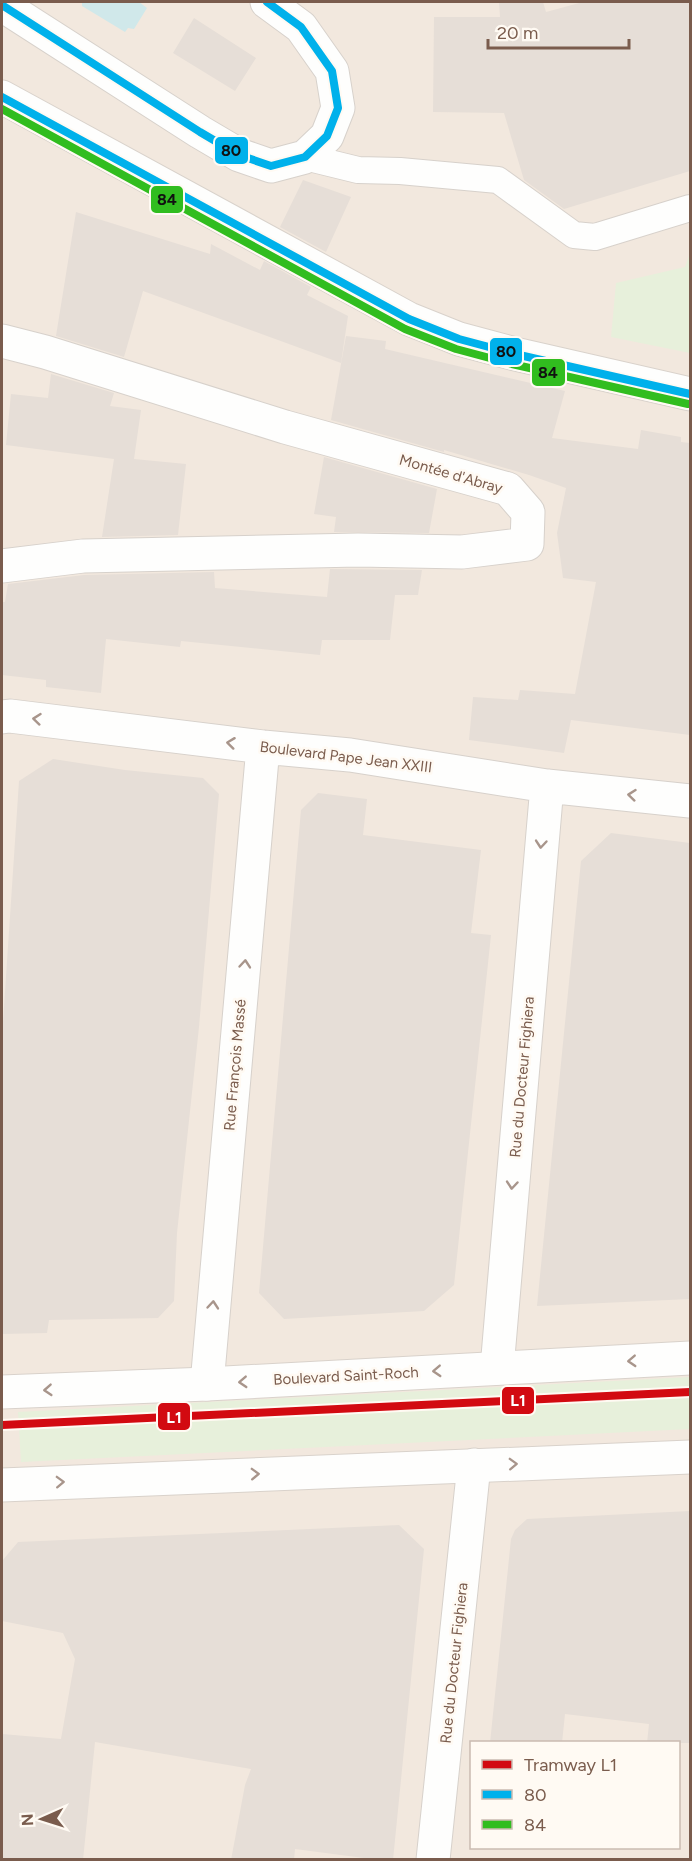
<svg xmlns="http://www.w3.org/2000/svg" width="692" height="1861" font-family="Figtree,sans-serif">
<rect width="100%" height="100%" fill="#f9f5f0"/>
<path fill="#f2e8de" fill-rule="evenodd" d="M 2,2 L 690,2 L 690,1859 L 2,1860 ZM 472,1742 L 678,1742 L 678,1848 L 472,1848 Z"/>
<path fill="#e7f0db" d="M 690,253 L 690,353 L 611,337 L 616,283 L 685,267 Z
M 690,1377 L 690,1429 L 21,1462 L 18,1412 Z"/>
<path fill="#d0e8ea" d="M 82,2 L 139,2 L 147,8 L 134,29 L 128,28 L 125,32 L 82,6 Z"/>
<path fill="#e6ded7" d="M 499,2 L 543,2 L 546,12 L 583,2 L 690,2 L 690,171 L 564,209 L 524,180 L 504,113 L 433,112 L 434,17 L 500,17 Z
M 194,18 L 256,58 L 235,91 L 173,53 Z
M 303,180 L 351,197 L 326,252 L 280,227 Z
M 76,212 L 210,254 L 211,244 L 260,270 L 264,261 L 311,287 L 307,295 L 348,316 L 341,363 L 143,291 L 124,357 L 56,336 Z
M 346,336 L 386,341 L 385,349 L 565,391 L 552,438 L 638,449 L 641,430 L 681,437 L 681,442 L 690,443 L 690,735 L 571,720 L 564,753 L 469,740 L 473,697 L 518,700 L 520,690 L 575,694 L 596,582 L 563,578 L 557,533 L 566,488 L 529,475 L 444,450 L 444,452 L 331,420 Z
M 51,374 L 114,393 L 110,406 L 141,410 L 134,459 L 186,464 L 178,535 L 102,537 L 114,459 L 6,445 L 11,394 L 48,398 Z
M 324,457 L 437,489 L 429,533 L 334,532 L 336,517 L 314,514 Z
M 330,569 L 422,570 L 418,595 L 395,595 L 390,640 L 322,640 L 320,655 L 181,641 L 180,647 L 106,639 L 101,693 L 46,687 L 46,680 L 2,675 L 2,602 L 5,602 L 8,584 L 84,575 L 214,572 L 215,588 L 327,597 Z
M 53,759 L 125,770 L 203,778 L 219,794 L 199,1027 L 177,1233 L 174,1301 L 158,1318 L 49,1320 L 47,1333 L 2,1334 L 2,1037 L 19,781 Z
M 318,793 L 367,799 L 363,835 L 481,850 L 471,933 L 491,935 L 454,1285 L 424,1311 L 284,1319 L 259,1293 L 301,810 Z
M 611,833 L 690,843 L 690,1299 L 537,1306 L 581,861 Z
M 690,1511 L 690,1743 L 647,1743 L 649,1724 L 565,1714 L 562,1743 L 490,1743 L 511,1539 L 515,1530 L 527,1519 Z
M 399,1525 L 424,1549 L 393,1860 L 379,1860 L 295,1849 L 294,1860 L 231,1860 L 245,1785 L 251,1769 L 95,1742 L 83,1860 L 2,1860 L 2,1734 L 61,1739 L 75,1659 L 63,1633 L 2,1621 L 2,1561 L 18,1542 Z"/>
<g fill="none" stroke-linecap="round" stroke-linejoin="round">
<defs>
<path id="lane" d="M 305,157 L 358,170 L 400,171 L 498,180 L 574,235 L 595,237 L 690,208"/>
<path id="street" d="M 2,5 L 200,132 L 239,155 L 271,166 L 305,157 L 327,136 L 338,108 L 332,71 L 301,27 L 267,2
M 2,341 L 45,352 L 285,427 L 508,489 L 528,512 L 527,544 L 462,552 L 358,550 L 83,556 L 2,566
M 2,717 L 10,716 L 263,747 L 350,755 L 547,786 L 690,801
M 497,1368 L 547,786
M 207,1384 L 263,747
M 433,1860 L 474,1465"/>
<path id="secondary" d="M 2,97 L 409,319 L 459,339 L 515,354 L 690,394
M 2,1392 L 207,1384 L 690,1358
M 2,1485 L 690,1457"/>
</defs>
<use href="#lane" stroke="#d7d1cb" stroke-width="28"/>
<use href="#street" stroke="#d7d1cb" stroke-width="35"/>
<use href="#secondary" stroke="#d9d2cb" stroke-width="35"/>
<use href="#lane" stroke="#fefefd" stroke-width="26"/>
<use href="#street" stroke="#fefefd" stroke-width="33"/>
<use href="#secondary" stroke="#fefefd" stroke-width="33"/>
<defs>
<path id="bus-1" d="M 2,5 L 200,132 L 239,155 L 271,166 L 305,157 L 327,136 L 338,108 L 332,71 L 301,27 L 267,2
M 2,97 L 409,319 L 459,339 L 515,354 L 690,394"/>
<path id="bus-2" d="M 2,109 L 405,329 L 456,349 L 512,364 L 688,404"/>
</defs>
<use href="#bus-1" stroke="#fffaf3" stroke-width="12"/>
<use href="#bus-2" stroke="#fffaf3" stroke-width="12"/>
<use href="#bus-1" stroke="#00b1eb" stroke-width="8"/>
<use href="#bus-2" stroke="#31bd1f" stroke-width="8"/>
<defs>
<path id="tram-1" d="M 2,1425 L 690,1392"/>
</defs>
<use href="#tram-1" stroke="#fffaf3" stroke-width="12"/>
<use href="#tram-1" stroke="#d20a11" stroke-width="8"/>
</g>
<defs><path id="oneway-chevron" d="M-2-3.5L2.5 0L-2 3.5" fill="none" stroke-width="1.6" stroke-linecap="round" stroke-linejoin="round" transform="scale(1.5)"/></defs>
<g stroke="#a8958b">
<use href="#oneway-chevron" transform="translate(37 719) rotate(-174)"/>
<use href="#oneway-chevron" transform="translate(231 743) rotate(-173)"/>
<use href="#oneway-chevron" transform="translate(632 795) rotate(-174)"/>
<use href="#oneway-chevron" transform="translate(541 844) rotate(95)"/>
<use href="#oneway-chevron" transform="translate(245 964) rotate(-85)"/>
<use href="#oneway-chevron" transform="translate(512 1185) rotate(95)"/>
<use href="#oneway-chevron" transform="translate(213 1305) rotate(-85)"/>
<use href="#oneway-chevron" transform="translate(632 1361) rotate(177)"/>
<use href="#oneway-chevron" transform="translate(437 1371) rotate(177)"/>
<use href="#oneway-chevron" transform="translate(243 1382) rotate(177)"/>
<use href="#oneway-chevron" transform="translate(48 1390) rotate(176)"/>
<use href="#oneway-chevron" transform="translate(513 1464) rotate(-2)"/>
<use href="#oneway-chevron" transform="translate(255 1474) rotate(-2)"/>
<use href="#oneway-chevron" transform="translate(60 1482) rotate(-2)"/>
</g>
<g text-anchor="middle" stroke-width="5" stroke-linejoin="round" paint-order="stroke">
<g font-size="15" fill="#7a5c4d" stroke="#fffaf3">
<text transform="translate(451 474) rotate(16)" y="5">Montée d'Abray</text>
<text transform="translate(346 757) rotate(7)" y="5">Boulevard Pape Jean XXIII</text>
<text transform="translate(235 1065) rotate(-85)" y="5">Rue François Massé</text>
<text transform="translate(522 1077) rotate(-85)" y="5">Rue du Docteur Fighiera</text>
<text transform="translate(346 1376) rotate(-3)" y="5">Boulevard Saint-Roch</text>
<text transform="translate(454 1663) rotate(-84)" y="5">Rue du Docteur Fighiera</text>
</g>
</g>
<g stroke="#fffaf3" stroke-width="2">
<rect x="214" y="136" width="35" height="29" rx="6" fill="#00b1eb"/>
<rect x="150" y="185" width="34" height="29" rx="6" fill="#31bd1f"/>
<rect x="489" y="337" width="34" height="29" rx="6" fill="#00b1eb"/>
<rect x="531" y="358" width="35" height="29" rx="6" fill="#31bd1f"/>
<rect x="501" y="1386" width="34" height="29" rx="6" fill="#d20a11"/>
<rect x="157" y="1402" width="34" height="29" rx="6" fill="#d20a11"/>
</g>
<g font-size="16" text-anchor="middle" font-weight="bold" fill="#fff">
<text x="518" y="1406">L1</text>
<text x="174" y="1423">L1</text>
</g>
<g font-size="16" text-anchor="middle" font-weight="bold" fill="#111">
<text x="231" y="156">80</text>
<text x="167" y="205">84</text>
<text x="506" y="357">80</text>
<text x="548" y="378">84</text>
</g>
<rect width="692" height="1861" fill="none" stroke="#7a5c4d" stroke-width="6"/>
<rect x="470" y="1741" width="210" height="108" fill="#fffaf3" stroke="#cabbb1" stroke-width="1.5"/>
<rect x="482" y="1760" width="30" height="9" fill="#d20a11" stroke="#cabbb1" stroke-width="1.5"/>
<text x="524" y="1771" font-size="18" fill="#7a5c4d">Tramway L1</text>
<rect x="482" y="1790" width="30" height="9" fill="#00b1eb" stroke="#cabbb1" stroke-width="1.5"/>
<text x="524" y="1801" font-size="18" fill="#7a5c4d">80</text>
<rect x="482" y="1820" width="30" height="9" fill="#31bd1f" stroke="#cabbb1" stroke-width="1.5"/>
<text x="524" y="1831" font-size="18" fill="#7a5c4d">84</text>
<g transform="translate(42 1819) rotate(267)" stroke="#fffaf3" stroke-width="4.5" paint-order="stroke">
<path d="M0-4.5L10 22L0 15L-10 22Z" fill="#7a5c4d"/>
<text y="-9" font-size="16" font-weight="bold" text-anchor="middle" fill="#7a5c4d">N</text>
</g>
<path d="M488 39v9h141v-9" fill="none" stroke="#7a5c4d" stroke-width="3"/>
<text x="497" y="39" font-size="18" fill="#7a5c4d" stroke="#fffaf3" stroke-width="4.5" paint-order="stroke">20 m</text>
</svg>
